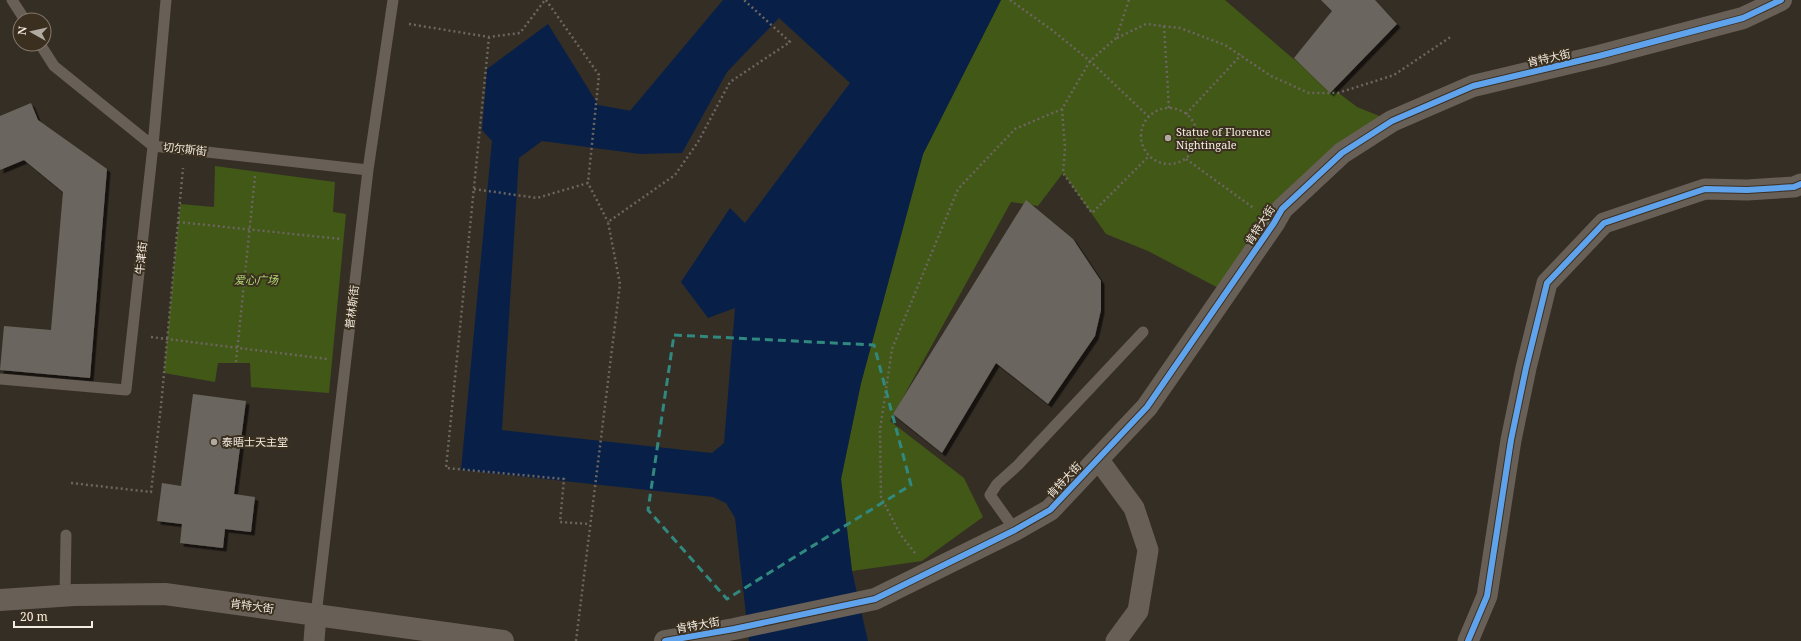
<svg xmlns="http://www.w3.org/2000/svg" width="1801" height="641" font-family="'Noto Serif','Noto Sans SC',serif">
<defs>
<filter id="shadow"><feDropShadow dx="3.5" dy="3.5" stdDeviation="0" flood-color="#0009"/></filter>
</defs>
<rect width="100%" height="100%" fill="#352e25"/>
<path fill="#415816" d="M 1001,0 L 1225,0 L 1290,56 L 1357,107 L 1392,121 L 1342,153 L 1226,292 L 1148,251 L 1106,234 L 1063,173 L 1038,206 L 1011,202 L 890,421 L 964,478 L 983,517 L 922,561 L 852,571 L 841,479 L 861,383 L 923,154 Z
M 215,166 L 335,182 L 333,212 L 346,214 L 329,393 L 251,387 L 250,363 L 218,363 L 215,382 L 164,373 L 180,204 L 214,207 Z"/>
<path fill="#082048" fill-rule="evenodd" d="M 723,0 L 1001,0 L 923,154 L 861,383 L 841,479 L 852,571 L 868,641 L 749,641 L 735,518 L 726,503 L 713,497 L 461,470 L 492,141 L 482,130 L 487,69 L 548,24 L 614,130 ZM 779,18 L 850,83 L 745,223 L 730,208 L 681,282 L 708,318 L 735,308 L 724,443 L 712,453 L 502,430 L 519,158 L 542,141 L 640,154 L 682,153 L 727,72 Z"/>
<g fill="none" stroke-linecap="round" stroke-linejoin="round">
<path stroke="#082048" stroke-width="27" d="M 572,114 L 656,129"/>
</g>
<path fill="#6b665e" filter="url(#shadow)" d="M 1321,0 L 1375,0 L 1397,24 L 1330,93 L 1294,58 L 1332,11 Z
M 31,103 L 38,120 L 107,169 L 90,378 L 0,370 L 4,326 L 51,330 L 63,192 L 24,160 L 0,170 L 0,116 Z
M 1026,200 L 1073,239 L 1101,281 L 1101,310 L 1095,336 L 1048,404 L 996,363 L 942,453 L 893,414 Z
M 193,394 L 246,401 L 234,494 L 255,497 L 251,532 L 225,529 L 223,548 L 180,543 L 182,524 L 157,521 L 162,483 L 181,486 Z"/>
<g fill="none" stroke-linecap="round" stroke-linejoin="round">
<path stroke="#6d655f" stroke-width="2.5" stroke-dasharray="2 3" stroke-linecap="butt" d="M 546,0 L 599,75 L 588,183
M 1010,0 L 1052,30 L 1090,61 L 1149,117
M 409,24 L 489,37 L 520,33 L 545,0
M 1164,26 L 1169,108
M 489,37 L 446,468 L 564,479 L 560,522 L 590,524
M 1117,38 L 1146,24 L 1180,28 L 1225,45 L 1271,76 L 1309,93 L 1338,93 L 1394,75 L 1452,36
M1141 136a28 28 0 1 1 56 0a28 28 0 1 1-56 0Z
M 1062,109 L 1065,148 L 1063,173 L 1092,213 L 1149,156
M 1186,114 L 1241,55
M 1186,159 L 1255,209
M 474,189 L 537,198 L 588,183 L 608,222
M 178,222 L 341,239
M 151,337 L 327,359
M 236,362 L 255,176
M 71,483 L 151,492 L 161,406 L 183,168
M 915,553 L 900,534 L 881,497 L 880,430 L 892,349 L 958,189 L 1015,129 L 1062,109 L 1090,61 L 1116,38 L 1129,0
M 576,641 L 620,284 L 608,222 L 675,175 L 698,142 L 730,82 L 790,42 L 744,0"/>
<path stroke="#685f57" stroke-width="11" d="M 12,0 L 25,20
M 40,44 L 54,66 L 153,146 L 368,170
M 0,379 L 126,390 L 153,146 L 166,0
M 1015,530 L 990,495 L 997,484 L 1018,465 L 1143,332
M 65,596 L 66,535
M 316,615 L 368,170 L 393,0"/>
<path stroke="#685f57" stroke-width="21" d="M 1098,459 L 1134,508 L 1148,550 L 1138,611 L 1116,641
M 314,641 L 316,615
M 1468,641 L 1487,596 L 1511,440 L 1526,368 L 1547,283 L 1604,223 L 1705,189 L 1747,190 L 1794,187 L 1801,184"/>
<path stroke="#685f57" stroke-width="22" d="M 0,600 L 74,595 L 165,594 L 503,641
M 665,641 L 734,629 L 875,599 L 1015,530 L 1050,510 L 1147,407 L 1274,223 L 1282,209 L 1342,153 L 1392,121 L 1473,86 L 1599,56 L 1743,18 L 1781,0"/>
<defs>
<path id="cycleway" d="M 665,641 L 734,629 L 875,599 L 1015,530 L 1050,510 L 1147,407 L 1274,223 L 1282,209 L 1342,153 L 1392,121 L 1473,86 L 1599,56 L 1743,18 L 1781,0
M 1468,641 L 1487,596 L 1511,440 L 1526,368 L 1547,283 L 1604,223 L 1705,189 L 1747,190 L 1794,187 L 1801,184"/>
</defs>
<use href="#cycleway" stroke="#3b2f1f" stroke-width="8"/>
<use href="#cycleway" stroke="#60a3ed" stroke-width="6"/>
</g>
<path fill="none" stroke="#31887f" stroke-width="3" stroke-dasharray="8 5" stroke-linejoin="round" d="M 674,335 L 874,345 L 911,485 L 727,599 L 648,510 Z"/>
<g fill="#b1aaa0" stroke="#3b2f1f" stroke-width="1.5">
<circle cx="1168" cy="138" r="4"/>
<circle cx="214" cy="442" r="4"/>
</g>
<g text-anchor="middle" stroke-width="4" stroke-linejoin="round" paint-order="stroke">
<g font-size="11" fill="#f4ece2" stroke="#3b2f1f">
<text transform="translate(1549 58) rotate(-13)" y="4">肯特大街</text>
<text transform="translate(185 149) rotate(6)" y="4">切尔斯街</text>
<text transform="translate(1260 225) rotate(-57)" y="4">肯特大街</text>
<text transform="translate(141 258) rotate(-84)" y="4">牛津街</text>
<text transform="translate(352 307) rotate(-83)" y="4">普林斯街</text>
<text transform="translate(1064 480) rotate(-47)" y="4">肯特大街</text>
<text transform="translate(252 606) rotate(8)" y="4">肯特大街</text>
<text transform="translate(698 625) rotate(-10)" y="4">肯特大街</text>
</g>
<g font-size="11" fill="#f4ece2" stroke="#3b2f1f" text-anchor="start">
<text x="1176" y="136">Statue of Florence<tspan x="1176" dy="13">Nightingale</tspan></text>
<text x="222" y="446">泰晤士天主堂</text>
</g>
<g font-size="11" font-style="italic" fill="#b2de75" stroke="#3b2f1f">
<text x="256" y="284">爱心广场</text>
</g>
</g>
<g transform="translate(32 32) rotate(278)"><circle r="19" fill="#3b2f1f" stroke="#857b6d"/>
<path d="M0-3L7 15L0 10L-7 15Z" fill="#b1aaa0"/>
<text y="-6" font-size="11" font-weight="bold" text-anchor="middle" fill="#f4ece2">N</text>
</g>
<path d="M14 621v6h78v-6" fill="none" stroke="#f4ece2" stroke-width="2"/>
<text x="20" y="621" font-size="12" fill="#f4ece2" stroke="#3b2f1f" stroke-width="3" paint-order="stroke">20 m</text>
</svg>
